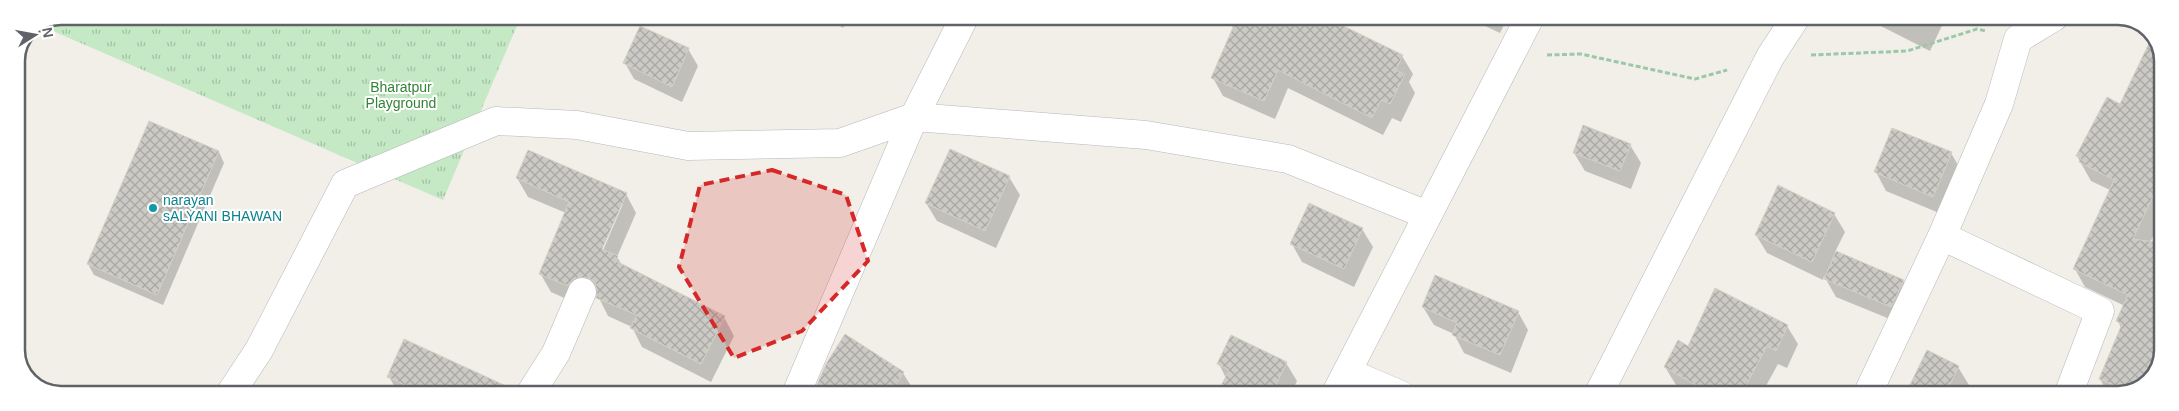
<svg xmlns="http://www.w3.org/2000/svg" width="2179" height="411" font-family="Arial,sans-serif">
<defs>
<pattern id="park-tufts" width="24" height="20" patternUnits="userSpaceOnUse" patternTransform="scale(1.25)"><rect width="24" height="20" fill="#c5e8c5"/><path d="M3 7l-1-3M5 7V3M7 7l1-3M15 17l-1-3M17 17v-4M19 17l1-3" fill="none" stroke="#a3c0a4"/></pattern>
<pattern id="building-cross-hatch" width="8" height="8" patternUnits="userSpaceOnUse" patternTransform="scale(1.25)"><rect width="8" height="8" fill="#cccac5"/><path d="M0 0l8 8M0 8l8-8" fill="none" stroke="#a9a8a4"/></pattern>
</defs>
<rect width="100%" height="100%" fill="#f1efe8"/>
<path fill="url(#park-tufts)" d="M 61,16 L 521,16 L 443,200 L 39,25 Z"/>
<path fill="#0003" fill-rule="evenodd" d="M 825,16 L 850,16 L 843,28 Z
M 1233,16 L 1321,17 L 1402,56 L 1413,74 L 1409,82 L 1415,93 L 1401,122 L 1392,118 L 1383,135 L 1288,88 L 1275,119 L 1223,96 L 1213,78 L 1234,29 L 1230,23 Z
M 1466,17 L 1508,17 L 1500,33 Z
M 1863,17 L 1946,17 L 1930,51 Z
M 2153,37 L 2162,56 L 2162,218 L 2147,249 L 2162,256 L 2162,356 L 2148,383 L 2118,395 L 2109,395 L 2100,379 L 2121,328 L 2118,321 L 2125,306 L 2085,287 L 2075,269 L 2110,190 L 2091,181 L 2077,156 L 2120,105 Z
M 688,49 L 698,66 L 682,102 L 634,79 L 625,63 Z
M 150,122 L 219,152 L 224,163 L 163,305 L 94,275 L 88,264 Z
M 1630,145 L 1641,163 L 1631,189 L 1585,171 L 1574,153 Z
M 1951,153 L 1962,172 L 1944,215 L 1886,191 L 1876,172 Z
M 1009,177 L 1020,195 L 996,248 L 937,221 L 926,203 Z
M 517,178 L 626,194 L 636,213 L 617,257 L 622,265 L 724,317 L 734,336 L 711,382 L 642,347 L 632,327 L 608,316 L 598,296 L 591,295 L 578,304 L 551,292 L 540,273 L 566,213 L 528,197 ZM 621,204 L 623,204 L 601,255 L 599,254 Z
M 1834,214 L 1845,232 L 1835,252 L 1903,281 L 1914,300 L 1902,324 L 1836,297 L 1824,276 L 1823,280 L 1767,253 L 1756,235 Z
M 1362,229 L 1373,247 L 1354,287 L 1302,262 L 1292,244 Z
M 1423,307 L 1518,312 L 1528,330 L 1511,373 L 1464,353 L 1454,334 L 1434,325 Z
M 1787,326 L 1798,344 L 1787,368 L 1778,364 L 1761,395 L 1693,395 L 1676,385 L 1665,367 L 1688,347 Z
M 845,336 L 903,373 L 916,394 L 814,394 L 827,365 Z
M 1286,363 L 1297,381 L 1290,395 L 1227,395 L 1228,392 L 1224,384 L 1226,378 L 1219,364 Z
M 1958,367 L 1969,385 L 1964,395 L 1907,395 Z
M 389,377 L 501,385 L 506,394 L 399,394 Z"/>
<path fill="url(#building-cross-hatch)" stroke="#d6d1c6" d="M 1238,16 L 1325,17 L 1403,55 L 1396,70 L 1405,74 L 1390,104 L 1381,100 L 1372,118 L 1278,70 L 1264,101 L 1211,78 Z
M 640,26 L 689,48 L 672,87 L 623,63 Z
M 2153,35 L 2162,56 L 2162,177 L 2133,239 L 2162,243 L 2162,356 L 2148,383 L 2127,391 L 2099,379 L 2122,324 L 2116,321 L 2128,295 L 2073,269 L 2114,180 L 2079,162 L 2081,158 L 2076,156 L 2107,97 L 2120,104 Z
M 149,121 L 219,151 L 157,295 L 87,264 Z
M 1583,125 L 1631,144 L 1620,171 L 1573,153 Z
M 1892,128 L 1952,152 L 1933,197 L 1874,172 Z
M 950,149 L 1010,176 L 985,231 L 925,203 Z
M 528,150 L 627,193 L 602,249 L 618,256 L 616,261 L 725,316 L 701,364 L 630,328 L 637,315 L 596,298 L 597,290 L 595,283 L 589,278 L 580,277 L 572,280 L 568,286 L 539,274 L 569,202 L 516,178 Z
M 1778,185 L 1835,213 L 1812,262 L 1755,235 Z
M 1309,203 L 1363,228 L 1344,269 L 1290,244 Z
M 1836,251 L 1904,280 L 1891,307 L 1824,279 Z
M 1435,275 L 1519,311 L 1500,355 L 1452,335 L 1457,323 L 1422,307 Z
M 1715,288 L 1788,325 L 1776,351 L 1767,346 L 1741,395 L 1714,395 L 1664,367 L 1678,340 L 1688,346 Z
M 845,334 L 904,372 L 890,394 L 813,394 L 826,364 Z
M 1231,335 L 1287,362 L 1271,395 L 1243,395 L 1222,384 L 1229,370 L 1217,364 Z
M 404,339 L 515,390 L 515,394 L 425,394 L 387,377 Z
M 1927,350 L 1959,366 L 1945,395 L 1905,395 Z"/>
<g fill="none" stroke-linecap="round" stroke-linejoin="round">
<defs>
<path id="minor" d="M 1942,236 L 2100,311 L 2068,395
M 1347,372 L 1401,395
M 230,394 L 259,350 L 345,184 L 496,121 L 577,125 L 688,146 L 840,143 L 914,117 L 1146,135 L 1288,159 L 1427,215
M 530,394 L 556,353 L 582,292
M 796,394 L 914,117 L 965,16
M 1335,395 L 1530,17
M 1598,395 L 1770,57 L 1796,17
M 1867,395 L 1942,236 L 1999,104 L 2018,39 L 2054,17"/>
</defs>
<use href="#minor" stroke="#b5b8bc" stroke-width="29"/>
<path stroke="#9cc7a9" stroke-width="3" stroke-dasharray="5 2.5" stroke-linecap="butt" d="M 1547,55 L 1581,54 L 1695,79 L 1727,70
M 1811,55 L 1907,51 L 1977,29 L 1986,31"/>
<use href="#minor" stroke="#fff" stroke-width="28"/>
</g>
<path fill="#d62828" fill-opacity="0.2" stroke="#d62828" stroke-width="4" stroke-dasharray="10 6" stroke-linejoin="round" d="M 772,170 L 846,195 L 868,261 L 802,331 L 734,358 L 679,267 L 700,185 Z"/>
<circle fill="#0f9aa8" stroke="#fff" stroke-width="2" cx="153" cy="208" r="5"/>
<g text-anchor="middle" stroke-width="4" stroke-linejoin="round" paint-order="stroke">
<g font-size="14" fill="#348238" stroke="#fff">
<text x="401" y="92">Bharatpur<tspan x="401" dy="16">Playground</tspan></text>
</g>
<g font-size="14" fill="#0d838f" stroke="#fff" text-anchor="start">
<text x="163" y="205">narayan<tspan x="163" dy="16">sALYANI BHAWAN</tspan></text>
</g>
</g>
<path d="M0 0H2179V411H0ZM61 25H2118A36 36 0 0 1 2154 61V350A36 36 0 0 1 2118 386H61A36 36 0 0 1 25 350V61A36 36 0 0 1 61 25Z" fill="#fff" fill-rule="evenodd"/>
<path fill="none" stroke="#5f6368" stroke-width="2.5" d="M61 25H2118A36 36 0 0 1 2154 61V350A36 36 0 0 1 2118 386H61A36 36 0 0 1 25 350V61A36 36 0 0 1 61 25Z"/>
<g transform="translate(35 35) rotate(79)" stroke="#ffffff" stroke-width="4" paint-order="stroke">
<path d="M0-4L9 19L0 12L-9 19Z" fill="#5f6368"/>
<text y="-8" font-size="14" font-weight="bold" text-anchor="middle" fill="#5f6368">N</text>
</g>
</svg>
